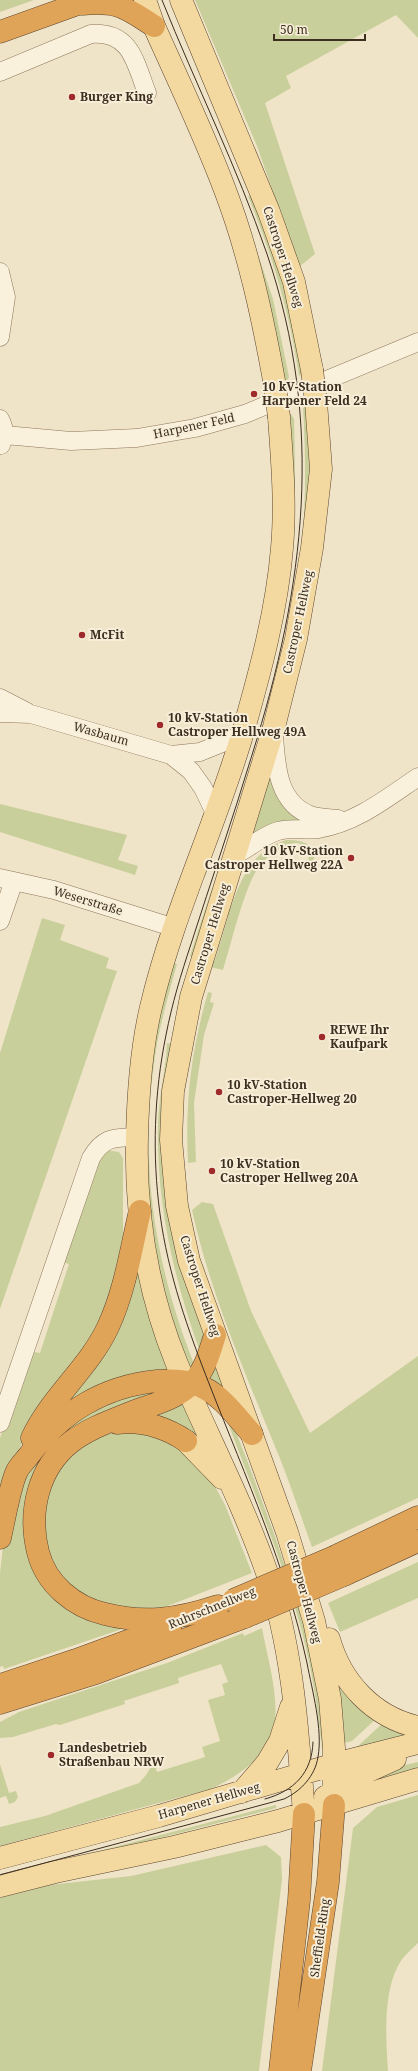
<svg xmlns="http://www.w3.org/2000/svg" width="418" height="2071" font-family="'Noto Serif',serif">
<rect width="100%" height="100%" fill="#f0e4c8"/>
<path fill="#c9cf9b" d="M 0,0 L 34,0 L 0,12 Z
M 195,0 L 418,0 L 418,38 L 396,15 L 286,76 L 291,88 L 265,103 L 315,254 L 299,267 L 257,146 Z
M 251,195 L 284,281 L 305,373 L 299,376 C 290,315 273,257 250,201 L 248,196 Z
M 240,201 L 273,299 L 289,377 L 287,381 L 282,383 Z
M 309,405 C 311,431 313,457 312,484 C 303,647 240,802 195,958 L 190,956 C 231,824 287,693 301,555 C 306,506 306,457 303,408 Z
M 290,413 L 294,419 C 295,458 296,497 293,537 C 283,654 242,766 205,877 L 201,875 C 241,766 282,655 291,538 C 294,497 290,455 286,414 Z
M 270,769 L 306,819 L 251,839 Z
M 0,804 L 127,835 L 118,860 L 138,866 L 135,875 L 0,832 Z
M 286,840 C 307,839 326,850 306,870 C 309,862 310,856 306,849 C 296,832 268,856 260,865 C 245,884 231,945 223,970 L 210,967 L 212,961 L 215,960 L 228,917 L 226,916 L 228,909 L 230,909 C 242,877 251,852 286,840 Z
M 42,918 L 65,925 L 60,940 L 109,958 L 106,968 L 117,971 L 0,1309 L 0,1053 Z
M 172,962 L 177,964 C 168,997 158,1030 154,1064 C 139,1167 156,1270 195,1366 L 192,1367 L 186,1364 L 155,1260 L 144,1159 L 150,1059 Z
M 208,992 L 212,993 L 210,1002 L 214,1003 L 204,1035 L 194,1103 L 196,1162 L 188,1163 C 185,1100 191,1052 208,992 Z
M 167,1043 L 171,1044 L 166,1078 L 204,1332 L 202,1357 C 174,1281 156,1204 158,1122 C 159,1095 166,1069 167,1043 Z
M 106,1150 L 119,1152 L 123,1158 L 123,1248 L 102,1325 L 31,1427 L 15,1456 L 0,1503 L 0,1438 L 30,1351 L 40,1353 L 69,1264 L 62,1262 L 97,1156 Z
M 202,1202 L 213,1204 L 251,1311 L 310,1433 L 418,1356 L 418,1498 L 312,1547 C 301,1517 291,1486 279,1456 C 246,1375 211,1296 192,1210 Z
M 133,1250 L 172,1372 L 58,1407 Z
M 215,1361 L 230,1397 L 211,1383 L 210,1375 Z
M 132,1390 L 169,1391 L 39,1468 L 45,1579 L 134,1625 L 4,1669 L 3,1666 L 0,1667 L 0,1573 L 3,1545 L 9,1513 L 34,1457 L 70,1420 Z
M 182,1401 L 201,1442 L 145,1417 Z
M 225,1415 L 235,1430 L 247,1460 L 276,1539 L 311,1646 L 328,1747 L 322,1748 C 317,1702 310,1656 296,1611 C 276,1544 249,1480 225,1415 Z
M 118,1429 L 166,1436 L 209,1475 L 225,1505 L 252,1573 L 155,1611 L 134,1611 L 79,1598 L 47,1557 L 41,1518 L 53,1476 L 76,1448 Z
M 418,1562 L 418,1598 L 340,1632 L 328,1603 Z
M 262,1628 C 267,1656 278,1692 275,1720 C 272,1754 238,1777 210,1789 L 0,1846 L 0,1827 L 45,1816 L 139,1783 L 146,1775 L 154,1762 L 157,1772 L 205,1757 L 202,1747 L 220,1741 L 208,1700 L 225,1695 L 222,1684 L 228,1682 L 221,1664 L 178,1678 L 179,1683 L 124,1701 L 125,1704 L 60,1725 L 56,1724 L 13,1737 L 0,1738 L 0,1722 L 19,1712 L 167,1663 L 243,1633 L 244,1636 Z
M 334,1667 L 377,1718 L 352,1741 L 341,1744 Z
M 384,1722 L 418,1732 L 341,1752 L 358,1746 Z
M 418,1762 L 418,1769 L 359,1785 L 400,1766 Z
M 0,1764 L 9,1793 L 16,1791 L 18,1797 L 15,1802 L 9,1804 L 6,1796 L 0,1798 Z
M 418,1795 L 418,1943 C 413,1948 407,1953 403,1958 C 382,1986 386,2039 388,2071 L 322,2071 L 353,1828 L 377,1807 Z
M 276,1805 L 276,1808 L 152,1840 L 95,1852 Z
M 266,1845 L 281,1857 L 282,1879 L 259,2071 L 0,2071 L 0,1898 L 49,1885 L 131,1876 Z"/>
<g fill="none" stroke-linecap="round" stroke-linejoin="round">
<defs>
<path id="minor" d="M 0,72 L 91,34 C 131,31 135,62 147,93
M 0,272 L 6,297 L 0,337
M 0,419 C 5,428 5,436 1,445
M 5,435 L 71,441 L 137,438 L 195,428 L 245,414 L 418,342
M 0,698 L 27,712
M 0,713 L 31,714 L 171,755 L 191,771 L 203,788 L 215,813
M 274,735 C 276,767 278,805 313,816 C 321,818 330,818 338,819
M 171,755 L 200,752 L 242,735
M 233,856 C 249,849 261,836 278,831 C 292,827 304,831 318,829 C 356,823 387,798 418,777
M 0,878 L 54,890 L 175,928
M 0,921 L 14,881
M 0,1423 L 91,1158 C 104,1136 114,1138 137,1137"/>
<path id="major" d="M 145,0 L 154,26 C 178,80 204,134 225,190 C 249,253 263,319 275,386
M 181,0 L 269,212 L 294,282 L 312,370
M 316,402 L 321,469 L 312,548 L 296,639 L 274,727 L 191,997 L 173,1091 L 171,1140 L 177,1206 L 189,1261 L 287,1532 L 314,1621 L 330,1699 L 334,1748 L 334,1805
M 279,417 C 282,460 286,504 282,548 C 277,610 260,672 243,732 C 216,825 173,913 151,1007 C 141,1049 138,1094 137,1137 C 135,1214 148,1293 177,1364 C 206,1433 241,1499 266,1570 C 293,1647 298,1733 304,1814
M 186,1441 L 222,1478
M 329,1639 C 341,1682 373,1717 418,1727
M 242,1792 L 267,1763 L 280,1741 L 291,1707
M 325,1797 L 362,1774 L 395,1759
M 0,1858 L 159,1816 L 335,1764 L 418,1743
M 0,1886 L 55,1872 L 174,1847 L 278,1821 L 418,1779"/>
<path id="highway" d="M 82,4 C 119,1 124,7 154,26
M 0,32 L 89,0
M 215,1335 C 209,1354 204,1374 188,1387 C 171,1401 150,1405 130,1413 C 110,1421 88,1429 71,1442 C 38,1468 28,1512 38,1552 C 46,1584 74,1607 105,1614 C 145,1624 179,1619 218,1606
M 117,1423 C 143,1420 165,1427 186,1441
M 32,1438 C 51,1397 89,1368 108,1327 C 125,1291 131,1249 140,1211
M 0,1538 C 4,1521 10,1485 17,1471 C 20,1465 26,1460 30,1454 C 61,1412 105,1386 157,1381 C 174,1380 189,1380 204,1388 C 223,1397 238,1419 252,1434
M 336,1556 L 418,1517
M 344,1575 L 418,1541
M 0,1685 L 76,1660 L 171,1625
M 0,1703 L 96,1673 L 245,1617
M 280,2071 L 299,1900 L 304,1814
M 300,2071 L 328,1882 L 334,1805"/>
</defs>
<use href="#minor" stroke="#8d765c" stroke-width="19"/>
<use href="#major" stroke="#5b4430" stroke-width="23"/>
<use href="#highway" stroke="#5b4430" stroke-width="23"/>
<use href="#minor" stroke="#faf1dc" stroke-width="18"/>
<use href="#major" stroke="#f3d9a0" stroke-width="22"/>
<use href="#highway" stroke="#e0a458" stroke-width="22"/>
<path stroke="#3d2e20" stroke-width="1" d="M 265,1799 C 294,1791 312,1773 313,1742
M 0,1875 L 284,1799 C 301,1791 315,1776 318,1757 C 323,1729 312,1690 307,1663 C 286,1567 246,1478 210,1386 C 188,1330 168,1274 160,1214 C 152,1155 154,1094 166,1035 C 172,1004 181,974 191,944 C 211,881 233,818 252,755 C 305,586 325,425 267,254 C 237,167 196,85 162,0"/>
<defs>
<path id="major-bridge" d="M 312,370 L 316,402
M 275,386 L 279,417"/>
<path id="highway-bridge" d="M 233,1600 L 336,1556
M 245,1617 L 344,1575"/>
</defs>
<use href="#major-bridge" stroke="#5b4430" stroke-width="23" stroke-linecap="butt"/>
<use href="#highway-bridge" stroke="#5b4430" stroke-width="23" stroke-linecap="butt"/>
<use href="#major-bridge" stroke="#f3d9a0" stroke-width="22"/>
<use href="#highway-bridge" stroke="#e0a458" stroke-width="22"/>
</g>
<g fill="#9e2a2b" stroke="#f7eed8" stroke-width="1.5">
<circle cx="72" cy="97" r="4"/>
<circle cx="254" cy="394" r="4"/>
<circle cx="82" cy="635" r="4"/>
<circle cx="160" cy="725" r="4"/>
<circle cx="351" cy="858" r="4"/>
<circle cx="322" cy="1037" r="4"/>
<circle cx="219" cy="1092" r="4"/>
<circle cx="212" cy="1171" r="4"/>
<circle cx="51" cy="1755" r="4"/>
</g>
<g text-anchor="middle" stroke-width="4" stroke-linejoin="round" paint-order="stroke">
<g font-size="12" font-weight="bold" fill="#3d2e20" stroke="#f7eed8" text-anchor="start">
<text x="80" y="101">Burger King</text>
<text x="262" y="391">10 kV-Station<tspan x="262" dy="14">Harpener Feld 24</tspan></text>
<text x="90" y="639">McFit</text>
<text x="168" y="722">10 kV-Station<tspan x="168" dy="14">Castroper Hellweg 49A</tspan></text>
<text x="343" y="855" text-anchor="end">10 kV-Station<tspan x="343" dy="14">Castroper Hellweg 22A</tspan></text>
<text x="330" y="1034">REWE Ihr<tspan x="330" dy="14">Kaufpark</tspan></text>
<text x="227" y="1089">10 kV-Station<tspan x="227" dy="14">Castroper-Hellweg 20</tspan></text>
<text x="220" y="1168">10 kV-Station<tspan x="220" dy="14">Castroper Hellweg 20A</tspan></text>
<text x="59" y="1752">Landesbetrieb<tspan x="59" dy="14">Straßenbau NRW</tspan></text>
</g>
<g font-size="12" fill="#3d2e20" stroke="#f7eed8">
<text transform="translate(283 257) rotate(72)" y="4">Castroper Hellweg</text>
<text transform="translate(194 426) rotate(-12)" y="4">Harpener Feld</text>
<text transform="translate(298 622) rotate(-78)" y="4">Castroper Hellweg</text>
<text transform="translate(101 734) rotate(16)" y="4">Wasbaum</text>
<text transform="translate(88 901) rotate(17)" y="4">Weserstraße</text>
<text transform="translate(210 934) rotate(-73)" y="4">Castroper Hellweg</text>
<text transform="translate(200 1286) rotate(72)" y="4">Castroper Hellweg</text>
<text transform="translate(304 1592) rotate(75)" y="4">Castroper Hellweg</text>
<text transform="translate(212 1608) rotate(-22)" y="4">Ruhrschnellweg</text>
<text transform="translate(209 1801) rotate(-16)" y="4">Harpener Hellweg</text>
<text transform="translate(320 1938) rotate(-82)" y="4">Sheffield-Ring</text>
</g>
</g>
<path d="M274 34v6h91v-6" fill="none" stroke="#3d2e20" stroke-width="2"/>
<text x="280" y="34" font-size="12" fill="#3d2e20" stroke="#f7eed8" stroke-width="3" paint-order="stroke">50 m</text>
</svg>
